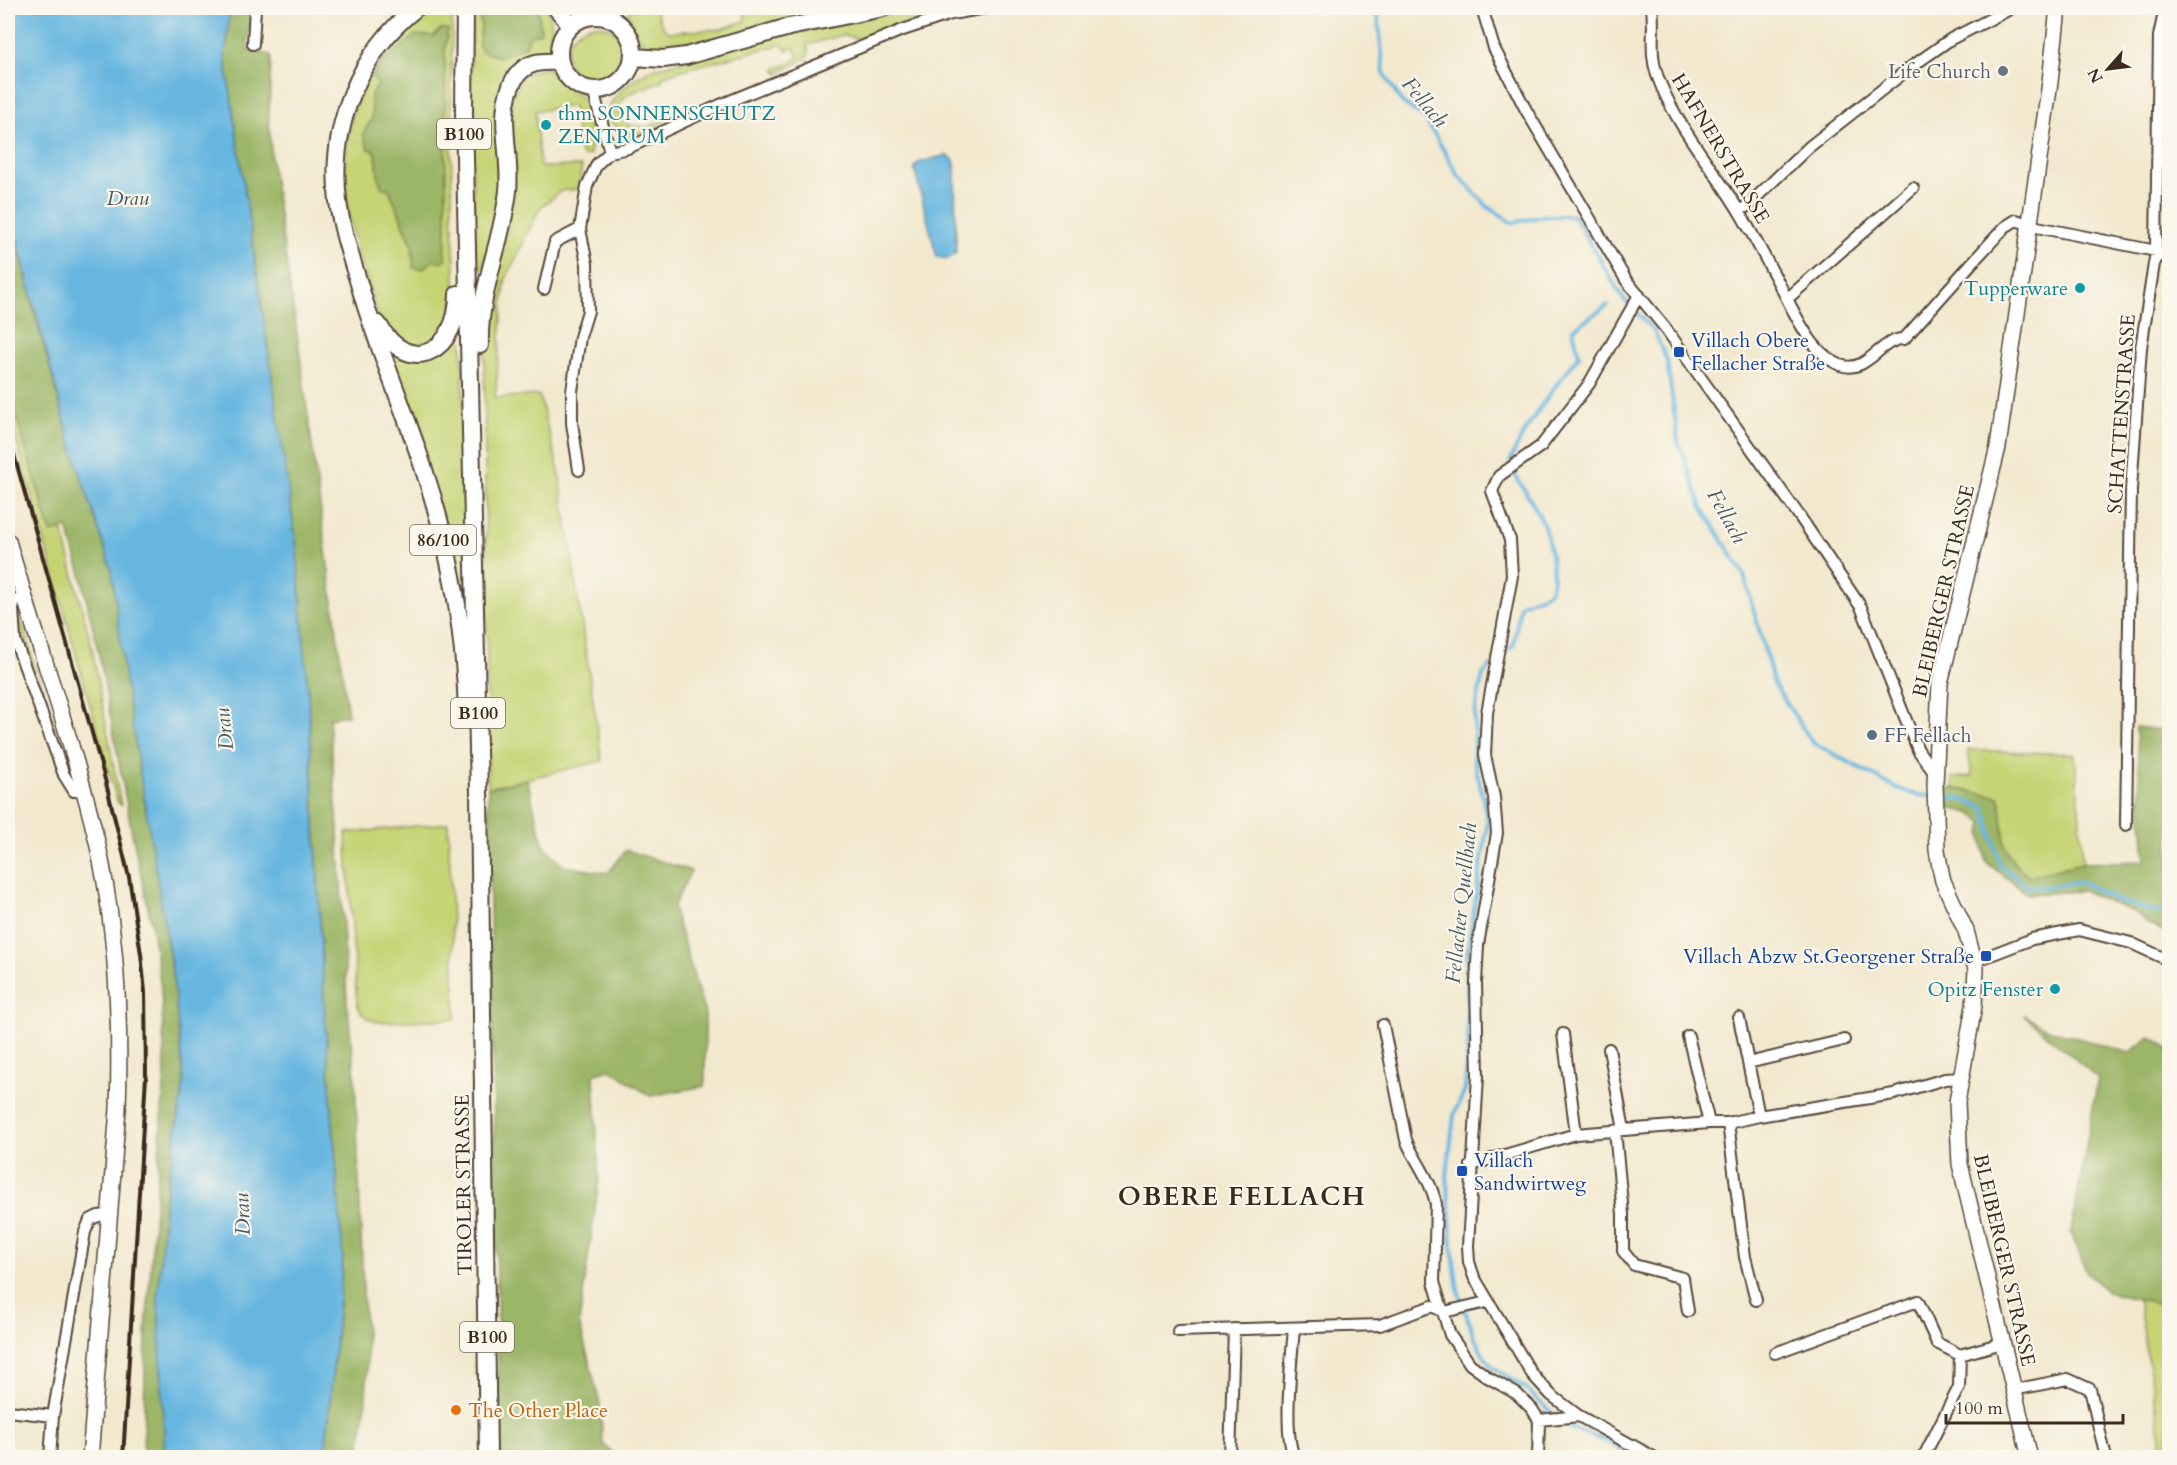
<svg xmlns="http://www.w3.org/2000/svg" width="2177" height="1465" font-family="Cardo,serif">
<rect width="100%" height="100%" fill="#fbf7ec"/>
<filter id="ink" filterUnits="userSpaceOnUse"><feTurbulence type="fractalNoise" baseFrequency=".0167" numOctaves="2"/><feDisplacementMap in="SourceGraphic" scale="12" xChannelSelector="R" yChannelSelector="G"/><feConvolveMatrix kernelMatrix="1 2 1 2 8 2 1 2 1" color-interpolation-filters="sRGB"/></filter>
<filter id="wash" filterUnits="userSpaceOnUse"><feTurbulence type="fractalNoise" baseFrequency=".008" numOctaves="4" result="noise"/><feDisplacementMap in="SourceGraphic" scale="24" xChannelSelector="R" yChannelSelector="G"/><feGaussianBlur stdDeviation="1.35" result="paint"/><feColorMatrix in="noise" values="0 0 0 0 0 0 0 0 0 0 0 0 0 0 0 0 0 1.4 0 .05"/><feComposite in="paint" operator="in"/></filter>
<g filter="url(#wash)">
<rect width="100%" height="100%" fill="#f2e8ce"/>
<path fill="#c6d476" stroke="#807f4a" stroke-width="1.5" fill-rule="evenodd" d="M 429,8 L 453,8 C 450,74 451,141 452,208 C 453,239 458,282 452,312 C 450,324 444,330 435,338 C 418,352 403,348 388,332 C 376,319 370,290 364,273 C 328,169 340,79 429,8 ZM 441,29 L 448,29 L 445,51 L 446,236 L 444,260 L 434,260 L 422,269 L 412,256 L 413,247 L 389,189 L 378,175 L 376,153 L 363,134 L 372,119 L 378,85 Z
M 473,8 L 477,8 L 481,24 L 479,45 L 539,13 L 536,8 L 546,8 C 554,25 554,37 552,56 L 514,71 L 501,209 L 483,268 L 479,270 L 475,268 L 470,83 Z
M 629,8 L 654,8 L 664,29 L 669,32 L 721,29 L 745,21 L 745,11 L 753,9 L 753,8 L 854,8 C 822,14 790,19 759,27 C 723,36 680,64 645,43 C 631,35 628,22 629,8 Z
M 919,8 L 950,8 L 859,39 L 843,35 L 807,45 L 809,52 L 807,58 L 778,74 L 775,69 L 791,63 L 798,57 L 794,48 L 786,50 L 782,44 L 678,71 L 662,77 L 662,81 L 628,94 L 620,103 L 620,115 L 630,126 L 647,127 L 692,107 L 694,108 L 692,111 L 633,136 C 582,118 623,83 652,69 L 781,35 Z
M567 54a29 29 0 1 1 58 0a29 29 0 1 1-58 0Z
M 546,68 L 557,74 L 578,95 L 586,107 L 590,127 L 590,155 L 583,156 L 580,151 L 573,106 L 535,111 L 540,167 L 582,166 L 578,189 L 561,191 L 540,208 L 505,281 L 495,398 L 539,395 L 559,471 L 602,761 L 488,788 L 484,330 L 508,223 L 508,105 L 524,74 Z
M 458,339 L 462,342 L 468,602 L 465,605 L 461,603 L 388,350 L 450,345 L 454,340 Z
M 8,389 L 51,533 L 62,529 L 92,648 L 121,806 L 117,801 L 8,411 Z
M 17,608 L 64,758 L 69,776 L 22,651 L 15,611 Z
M 1968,750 L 2075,754 L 2083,863 L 2029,876 L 2014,863 L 2005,846 L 2000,798 L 1953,788 L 1952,778 L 1972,776 Z
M 448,823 L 456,1019 L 377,1022 C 365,1018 360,1014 357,1002 L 346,833 Z
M 2138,1298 L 2169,1306 L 2169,1457 L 2164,1457 Z"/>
<path fill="#9cb667" stroke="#6c7042" stroke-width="1.5" d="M 230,8 L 251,8 L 247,49 L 271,55 L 269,120 L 272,168 L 297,333 L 348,715 L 329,718 L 338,829 L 347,1001 L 355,1076 L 364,1314 C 370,1360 367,1412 358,1457 L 325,1457 L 343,1258 L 325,1019 L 308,692 L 296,542 L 225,55 Z
M 477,8 L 536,8 L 539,13 L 541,32 L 530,36 L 525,47 L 498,57 L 481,51 L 479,45 L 481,24 Z
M 441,29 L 448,29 L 445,51 L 446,236 L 445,260 L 439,262 L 434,260 L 422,269 L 413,268 L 413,247 L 389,189 L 381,187 L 378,175 L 376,153 L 368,148 L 363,134 L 372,119 L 371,95 L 378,85 L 372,76 L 381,63 L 416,35 L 434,36 Z
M 8,177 L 12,221 L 37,322 L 70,441 L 112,571 L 125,680 L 173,977 L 184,1082 L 165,1199 L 158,1294 L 165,1457 L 143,1457 L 146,1332 L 165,1072 L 161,989 L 151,922 L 132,833 L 100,660 L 80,570 L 67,527 L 51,533 L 8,389 Z
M 2136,727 L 2169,731 L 2169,934 L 2149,924 L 2136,913 L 2084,891 L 2028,894 L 1986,862 L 1981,834 L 1983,822 L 1970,813 L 1946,807 L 1944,790 L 1953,788 L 2000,797 L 2005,846 L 2014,863 L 2029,876 L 2083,863 L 2145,861 Z
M 527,779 L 543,844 L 563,866 L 608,873 L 626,850 L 691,871 L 673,907 L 705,1014 L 705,1086 L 650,1096 L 610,1069 L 594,1074 L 599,1180 L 579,1323 L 600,1403 L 603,1444 L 617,1457 L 500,1457 L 488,788 Z
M 2023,1015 L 2050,1030 L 2129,1053 L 2150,1037 L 2169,1048 L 2169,1306 L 2107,1292 L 2087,1273 L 2071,1233 L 2098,1078 Z"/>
<path fill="#66b6e0" stroke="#50707f" stroke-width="1.5" d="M 8,8 L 230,8 L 225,55 L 296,542 L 308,692 L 325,1019 L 343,1258 L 325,1457 L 165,1457 L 158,1294 L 165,1199 L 184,1082 L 173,977 L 125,680 L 112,571 L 70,441 L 12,221 L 8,177 Z
M 946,155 L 952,158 L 955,163 L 956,253 L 948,259 L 937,257 L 915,172 L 915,167 L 918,163 Z"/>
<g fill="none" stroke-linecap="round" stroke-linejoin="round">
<path stroke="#66b6e0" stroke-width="4" d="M 1377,8 L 1384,74 L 1402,102 L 1425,118 L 1458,175 L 1487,206 L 1512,223 L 1544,216 L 1574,216 L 1622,297 L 1654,331 L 1667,361 L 1678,441 L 1702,507 L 1744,575 L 1774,684 L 1812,742 L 1894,787 L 1916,795 L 1933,796
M 1510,462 C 1524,426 1555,386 1579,356 L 1573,329 L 1608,305
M 1510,649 L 1514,644 L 1520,605 C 1528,600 1542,598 1549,591 C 1559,580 1547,532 1541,519 C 1534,504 1524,489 1515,475
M 1490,666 L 1483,675 L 1475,711 L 1474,759 L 1488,821 L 1467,955 L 1468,1047 L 1465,1090 L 1454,1115 L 1447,1175 L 1452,1246 L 1458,1290 L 1475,1339 L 1484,1356 L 1492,1366 L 1526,1389 L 1554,1415
M 1940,796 L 1957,798 L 1984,807 L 2000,865 L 2028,887 L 2044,887 L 2082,882 L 2115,900 L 2170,916
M 1560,1420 L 1568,1427 L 1609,1442 L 1630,1458"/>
</g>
</g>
<g filter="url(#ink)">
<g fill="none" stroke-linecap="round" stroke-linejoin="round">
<defs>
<path id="minor" d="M 1482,8 L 1494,48 L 1526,110 L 1626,280 L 1666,329 L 1798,514 L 1861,607 L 1918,750 L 1935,774
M 1652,8 C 1655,31 1649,52 1657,75 C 1675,125 1712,166 1739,211 C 1755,238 1770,267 1785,295 C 1793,311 1801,327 1812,342 C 1819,351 1830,361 1840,365 C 1868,375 1880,338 1904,339 L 1970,265 L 2005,227 L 2016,220 L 2037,227 L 2156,251 L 2170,262
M 611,18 L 615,8
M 253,44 L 255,8
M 593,90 L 610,152 L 628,148 L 720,105 L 900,31 L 951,14 L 986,8
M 1739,210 L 1746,207 L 1809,147 L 1911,67 L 1951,39 L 2012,8
M 544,289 L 555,242 L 580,229
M 1639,295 L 1589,384 L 1541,446 L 1499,476 L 1492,491 L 1510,540 L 1512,576 L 1487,713 L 1485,755 L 1494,797 L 1497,833 L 1478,945 L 1476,983 L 1478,1076 L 1468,1246 L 1469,1262 L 1474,1277 L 1532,1374 L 1551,1395 L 1579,1416 L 1655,1458
M 1787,299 L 1913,188
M 579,470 L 572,423 L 572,391 L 580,337 L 588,311 L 587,264 L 580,229 L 587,186 L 597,164 L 610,152
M 24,596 L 15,601 L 13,609 L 15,640 L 64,775 L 74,791 L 83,788
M 2126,825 L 2131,489 L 2141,348 L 2156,251 L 2159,36 L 2165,8
M 1975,961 L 2032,939 L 2079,930 L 2131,943 L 2170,961
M 1739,1018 L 1759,1116
M 1383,1025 L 1406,1140 C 1415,1161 1431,1180 1436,1204 L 1434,1282 L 1450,1335 L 1470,1364 L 1489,1378 L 1517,1394 L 1532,1409 L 1539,1420 L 1538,1458
M 1563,1034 L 1576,1134
M 1688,1036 L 1709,1123
M 1609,1049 L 1624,1130
M 1748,1063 L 1844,1040
M 1728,1123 L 1745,1257 L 1756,1300
M 1615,1131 L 1623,1214 L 1623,1251 L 1634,1265 L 1683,1278 L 1688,1311
M 1471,1165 L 1576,1134 L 1709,1123 L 1728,1123 L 1759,1116 L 1894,1094 L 1945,1079 L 1960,1078
M 1294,1328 C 1292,1356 1282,1436 1295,1458
M 1178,1331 L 1380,1325 L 1432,1306 L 1444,1312 L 1487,1302
M 1775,1353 L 1918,1301 L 1937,1343 L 1960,1355 L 2002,1343
M 2013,1390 L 2068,1379 L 2090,1389 L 2106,1458
M 8,1411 L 53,1416
M 1539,1420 L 1579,1416
M 50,1458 L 53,1416 L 85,1232 L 90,1220 L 98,1216 L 109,1215
M 1230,1458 L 1234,1329
M 1923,1458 L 1959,1387 L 1960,1355"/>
<path id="secondary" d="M 8,541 C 37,643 74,743 98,846 C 117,933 121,1021 118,1109 L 90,1458
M 2030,1458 L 1960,1164 L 1957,1102 L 1974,1006 L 1976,969 L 1966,931 L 1943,881 L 1940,867 L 1937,850 L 1935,783 L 1940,683 L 1998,447 L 2050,82 L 2058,8"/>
<path id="primary" d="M 416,8 C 359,53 329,127 338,201 C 342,234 354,265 363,297 C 381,356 406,413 425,473 C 450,548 464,629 467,709
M 465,8 L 464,112 L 479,794 L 488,1458
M 556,8 L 571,25
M559 53a37 37 0 1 1 74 0a37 37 0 1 1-74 0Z
M 634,57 L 663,59 L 686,56 L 789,27 L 883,8
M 378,324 C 411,380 458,350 458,294
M 480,345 C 478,292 502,244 508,191 C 512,155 495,111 515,78 C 526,61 542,61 560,62"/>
</defs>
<use href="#minor" stroke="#564638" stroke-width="14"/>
<use href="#secondary" stroke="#564638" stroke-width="18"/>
<use href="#primary" stroke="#564638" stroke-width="20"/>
<use href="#minor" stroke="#fff" stroke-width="10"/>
<use href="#secondary" stroke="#fff" stroke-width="15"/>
<use href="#primary" stroke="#fff" stroke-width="16"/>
<path stroke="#3b2a1e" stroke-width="4" d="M 8,433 L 106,783 L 129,877 L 141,954 L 145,992 L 146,1076 L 123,1458"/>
</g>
</g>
<circle fill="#6b7280" stroke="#fbf7ec" stroke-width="2" cx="2003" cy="71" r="6"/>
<g fill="#0f9aa8" stroke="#fbf7ec" stroke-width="2">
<circle cx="546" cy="125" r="6"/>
<circle cx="2080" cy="288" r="6"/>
<circle cx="2055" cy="989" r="6"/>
</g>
<g fill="#1a4fb4" stroke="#fbf7ec" stroke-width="2">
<rect x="1673" y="346" width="12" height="12" rx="3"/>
<rect x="1980" y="950" width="12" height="12" rx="3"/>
<rect x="1456" y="1165" width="12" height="12" rx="3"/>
</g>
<circle fill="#5c6f8a" stroke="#fbf7ec" stroke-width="2" cx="1872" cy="735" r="6"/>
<circle fill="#e8710a" stroke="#fbf7ec" stroke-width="2" cx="456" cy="1410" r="6"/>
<g text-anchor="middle" stroke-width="4.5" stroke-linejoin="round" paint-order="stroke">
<g fill="#fbf7ec" stroke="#75685c" stroke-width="1.5">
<rect x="437" y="119" width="54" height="30" rx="4.5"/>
<rect x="410" y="525" width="66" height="30" rx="4.5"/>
<rect x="451" y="698" width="54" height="30" rx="4.5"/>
<rect x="460" y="1322" width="54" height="30" rx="4.5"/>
</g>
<g font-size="18" font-weight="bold" fill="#3b2a1e">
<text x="464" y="140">B100</text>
<text x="443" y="546">86/100</text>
<text x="478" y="719">B100</text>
<text x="487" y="1343">B100</text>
</g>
<g font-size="20" fill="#5b616d" stroke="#fbf7ec" text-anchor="end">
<text x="1991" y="78">Life Church</text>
</g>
<g font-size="20" fill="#0d838f" stroke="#fbf7ec" text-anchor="end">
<text x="558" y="120" text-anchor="start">thm SONNENSCHUTZ<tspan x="558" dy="23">ZENTRUM</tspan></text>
<text x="2068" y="295">Tupperware</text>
<text x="2043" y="996">Opitz Fenster</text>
</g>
<g font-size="20" fill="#3b2a1e" stroke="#fbf7ec">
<text transform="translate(1721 148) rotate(59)" y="7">HAFNERSTRASSE</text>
<text transform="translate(2121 414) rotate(-86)" y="7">SCHATTENSTRASSE</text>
<text transform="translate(1943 591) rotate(-77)" y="7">BLEIBERGER STRASSE</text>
<text transform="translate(463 1185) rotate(-91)" y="7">TIROLER STRASSE</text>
<text transform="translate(2005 1260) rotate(77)" y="7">BLEIBERGER STRASSE</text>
</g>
<g font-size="20" fill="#164399" stroke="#fbf7ec" text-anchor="start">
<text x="1691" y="347">Villach Obere<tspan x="1691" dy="23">Fellacher Straße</tspan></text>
<text x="1974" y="963" text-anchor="end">Villach Abzw St.Georgener Straße</text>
<text x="1474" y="1167">Villach<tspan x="1474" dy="23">Sandwirtweg</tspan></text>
</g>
<g font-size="20" fill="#4e5e75" stroke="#fbf7ec" text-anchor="start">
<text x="1884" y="742">FF Fellach</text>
</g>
<g font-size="20" fill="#c56008" stroke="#fbf7ec" text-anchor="start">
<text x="468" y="1417">The Other Place</text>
</g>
<g font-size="21" font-style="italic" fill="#4a5b62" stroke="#fbf7ec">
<text transform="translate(1425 102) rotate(50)" y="7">Fellach</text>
<text x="128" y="205">Drau</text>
<text transform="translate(1727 516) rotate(61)" y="7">Fellach</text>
<text transform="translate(224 729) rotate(-96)" y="7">Drau</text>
<text transform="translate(1461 903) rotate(-84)" y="7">Fellacher Quellbach</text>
<text transform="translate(242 1214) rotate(-92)" y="7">Drau</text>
</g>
<g font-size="26" font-weight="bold" letter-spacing="1.5" fill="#3b2a1e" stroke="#fbf7ec">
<text x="1242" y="1205">OBERE FELLACH</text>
</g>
</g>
<rect width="2177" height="1465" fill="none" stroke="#fbf7ec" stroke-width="30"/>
<g transform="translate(2108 69) rotate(242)" stroke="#fbf7ec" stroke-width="4.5" paint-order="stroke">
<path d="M0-4.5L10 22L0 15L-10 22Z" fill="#3b2a1e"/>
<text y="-9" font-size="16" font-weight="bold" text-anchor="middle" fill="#3b2a1e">N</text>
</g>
<path d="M1946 1414v9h177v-9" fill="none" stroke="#3b2a1e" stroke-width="3"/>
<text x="1955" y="1414" font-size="18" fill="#3b2a1e" stroke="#fbf7ec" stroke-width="4.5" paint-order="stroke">100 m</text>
</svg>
